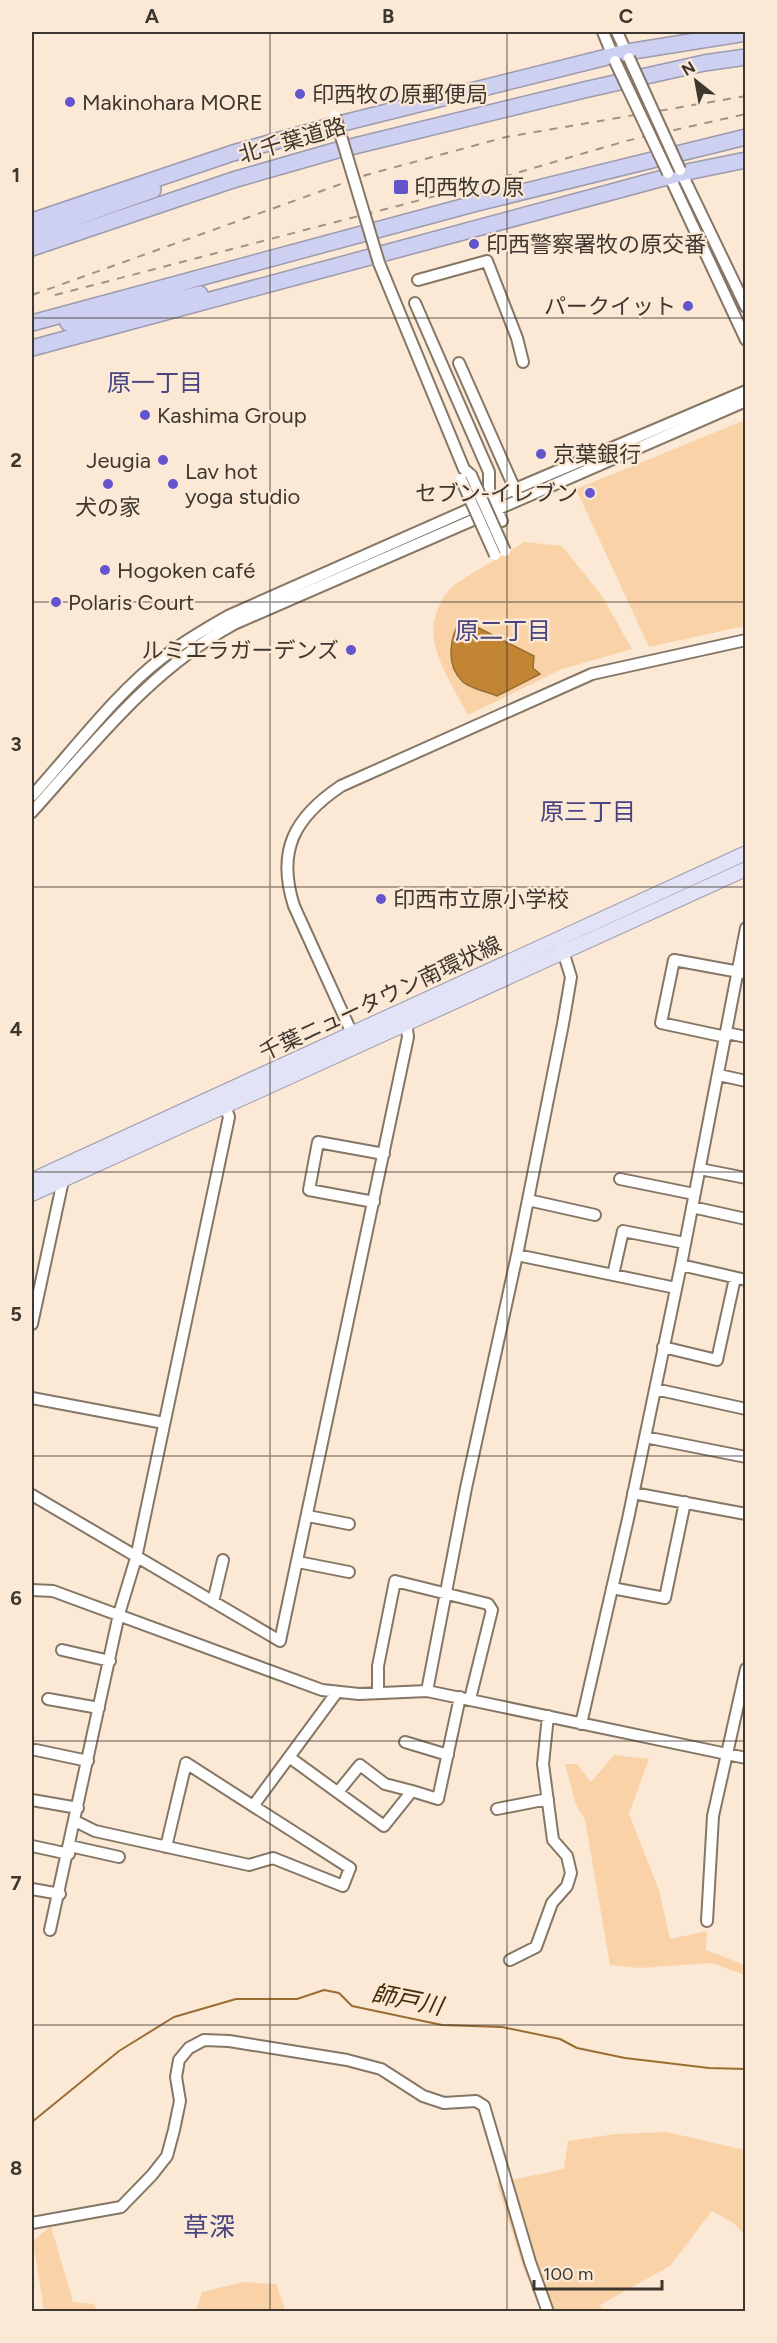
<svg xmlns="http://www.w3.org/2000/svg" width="777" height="2343" font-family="Figtree,'Noto Sans JP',sans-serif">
<rect width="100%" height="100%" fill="#fbe9d6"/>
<path fill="#f9d3a7" d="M 745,420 L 745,626 L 649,647 L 576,489 Z
M 524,542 L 562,546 L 602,596 L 632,649 L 562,669 L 468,715 C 456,692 438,665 434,640 C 430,621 441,594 457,583 C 479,568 502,557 524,542 Z
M 614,1755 L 649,1759 L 629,1814 L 659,1890 L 670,1939 L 707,1931 L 706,1950 L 745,1965 L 745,1975 L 712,1963 L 639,1968 L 610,1965 L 585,1820 L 576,1805 L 565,1764 L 577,1764 L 591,1782 Z
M 667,2132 L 745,2150 L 745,2236 L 735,2224 L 712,2211 L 670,2266 L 600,2305 L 604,2311 L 547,2311 L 524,2271 L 497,2183 L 564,2169 L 568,2141 L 616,2134 Z
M 51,2226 L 73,2302 L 94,2304 L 97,2311 L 44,2311 L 33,2241 Z
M 244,2282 L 276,2284 L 286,2311 L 196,2311 L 202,2292 Z"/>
<path fill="#c28534" stroke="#9a6e32" stroke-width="1.5" d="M 461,619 L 534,656 L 533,668 L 540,674 L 497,696 C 488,692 468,688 462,681 C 445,664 450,637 461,619 Z"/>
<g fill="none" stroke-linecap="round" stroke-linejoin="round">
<path stroke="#9a6e32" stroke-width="2" d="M 32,2122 L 119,2051 L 174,2017 L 236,1999 L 297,1999 L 324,1990 L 339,1993 L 352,2006 L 442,2025 L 502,2027 L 560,2039 L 577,2048 L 625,2058 L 709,2068 L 746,2069"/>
<defs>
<path id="minor" d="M 603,32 L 615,61
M 617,32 L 628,56
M 680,170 L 746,307
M 668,173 L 746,340
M 379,263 L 464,469 L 471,475
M 418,280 L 487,261 L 517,338 L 523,362
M 415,303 L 489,472 L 489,491 L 502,521
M 459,363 L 517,494
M 32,796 C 71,753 117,692 162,658 C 183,642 205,629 228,616 L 515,489 L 746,391
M 32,812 C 94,743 151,669 234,624 L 746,401
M 727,1033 L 746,1037
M 726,1037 L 661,1023 L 674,960 L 745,973
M 355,1040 L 294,906 C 276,850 295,817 341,786 L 592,674 L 746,640
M 719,1075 L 746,1081
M 700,1169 L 746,1178
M 620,1179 L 694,1194
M 528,1200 L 595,1215
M 374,1202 L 309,1190 L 318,1142 L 384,1154
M 692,1207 L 746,1219
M 517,1255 L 676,1288
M 681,1265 L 746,1280
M 613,1275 L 623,1231 L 685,1243
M 32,1324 L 62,1185 L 59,1181
M 663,1347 L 717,1360 L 735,1278
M 655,1389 L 746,1409
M 32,1398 L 164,1423
M 645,1437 L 746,1457
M 633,1493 L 746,1514
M 32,1495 L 280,1641 L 408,1037 L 406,1022
M 308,1516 L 349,1524
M 298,1562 L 349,1572
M 612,1588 L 665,1598 L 685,1502
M 32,1590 L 53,1591 L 322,1690 L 359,1694 L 427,1691 L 746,1758
M 213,1602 L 223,1560
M 62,1650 L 110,1661
M 427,1691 L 466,1488 L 517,1255 L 563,1024 L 571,977 L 561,945
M 378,1693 L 378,1666 L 395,1581 L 488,1604 L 492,1610 L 470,1699
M 48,1699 L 99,1708
M 581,1724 L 628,1519 L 681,1265 L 746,928
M 405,1742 L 448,1755
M 36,1750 L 88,1761
M 289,1757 L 384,1826 L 412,1791 L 385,1784 L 360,1765 L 338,1792
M 412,1791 L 438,1799 L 460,1697
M 32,1800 L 78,1808
M 253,1806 L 337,1692
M 497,1809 L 548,1799
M 75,1821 L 95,1831 L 249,1865 L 273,1858 L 343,1886 L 350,1868 L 186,1763 L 166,1847
M 32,1846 L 69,1854
M 70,1846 L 119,1857
M 32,1889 L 60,1894
M 707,1921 L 713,1816 L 746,1669
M 50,1930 L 119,1614 L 136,1558 L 229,1117 L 225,1106
M 510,1960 L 536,1947 L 552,1903 L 567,1886 L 571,1873 L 567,1856 L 553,1840 L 543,1764 L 548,1716
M 32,2223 L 121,2207 L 152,2175 L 167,2156 L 174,2130 L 180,2101 L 176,2077 L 179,2060 L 189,2048 L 204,2040 L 229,2041 L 347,2060 L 381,2069 L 423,2096 L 444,2103 L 476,2101 L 484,2106 L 530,2262 L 548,2312"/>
<path id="major" d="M 32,1180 L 746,853
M 32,1194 L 746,869"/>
<path id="highway" d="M 32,221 L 233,153 L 327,127 L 627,52 L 746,33
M 32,233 L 153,190
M 32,248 L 233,180 L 334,151 L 584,90 L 704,63 L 746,57
M 32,323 L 477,203 L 746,137
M 68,323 L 200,294
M 32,348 L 682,173 L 746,160"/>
</defs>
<use href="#minor" stroke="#867665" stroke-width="14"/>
<use href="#major" stroke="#9c9aad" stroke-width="16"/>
<use href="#highway" stroke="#9c9aad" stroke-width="18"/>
<use href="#minor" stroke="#fff" stroke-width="10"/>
<use href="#major" stroke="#e2e3f7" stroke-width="14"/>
<use href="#highway" stroke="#ced0f1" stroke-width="15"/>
<path stroke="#a09385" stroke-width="2" stroke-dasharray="8 8" stroke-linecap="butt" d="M 32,295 L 366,175 L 506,137 L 746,96
M 55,295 L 455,191 L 626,141 L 746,114"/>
<defs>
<path id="minor-bridge" d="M 629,58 L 680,170
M 615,61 L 668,173
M 335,116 L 379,263
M 471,475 L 505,551
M 461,479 L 495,555"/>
</defs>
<use href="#minor-bridge" stroke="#867665" stroke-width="14" stroke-linecap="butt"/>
<use href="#minor-bridge" stroke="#fff" stroke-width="10"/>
</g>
<path fill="none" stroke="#3e372f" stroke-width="1.5" stroke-opacity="0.55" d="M 270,32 L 270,2312M 507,32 L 507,2312M 32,318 L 746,318M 32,602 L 746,602M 32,887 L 746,887M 32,1172 L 746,1172M 32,1456 L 746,1456M 32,1741 L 746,1741M 32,2025 L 746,2025"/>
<g fill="#6355ce" stroke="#fbe9d6" stroke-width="2">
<circle cx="300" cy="94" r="6"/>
<circle cx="70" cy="102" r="6"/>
<rect x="393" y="179" width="16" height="16" rx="3"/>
<circle cx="474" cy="244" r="6"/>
<circle cx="688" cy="306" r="6"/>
<circle cx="145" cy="415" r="6"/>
<circle cx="541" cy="454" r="6"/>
<circle cx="163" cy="460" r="6"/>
<circle cx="108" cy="484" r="6"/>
<circle cx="173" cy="484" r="6"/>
<circle cx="590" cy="493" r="6"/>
<circle cx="105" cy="570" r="6"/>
<circle cx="56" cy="602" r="6"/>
<circle cx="351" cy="650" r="6"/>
<circle cx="381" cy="899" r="6"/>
</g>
<g text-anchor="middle" stroke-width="4.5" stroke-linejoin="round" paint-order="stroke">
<g font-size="22" fill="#3e372f" stroke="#fbe9d6" text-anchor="start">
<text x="312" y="102">印西牧の原郵便局</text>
<text x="82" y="110">Makinohara MORE</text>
<text x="414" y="195">印西牧の原</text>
<text x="486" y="252">印西警察署牧の原交番</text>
<text x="676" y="314" text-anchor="end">パークイット</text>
<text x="157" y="423">Kashima Group</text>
<text x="553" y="462">京葉銀行</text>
<text x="151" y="468" text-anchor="end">Jeugia</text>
<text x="185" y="479">Lav hot<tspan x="185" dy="25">yoga studio</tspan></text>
<text x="578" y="501" text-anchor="end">セブン-イレブン</text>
<text x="108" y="515" text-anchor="middle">犬の家</text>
<text x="117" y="578">Hogoken café</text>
<text x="68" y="610">Polaris Court</text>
<text x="339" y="658" text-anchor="end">ルミエラガーデンズ</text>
<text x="393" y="907">印西市立原小学校</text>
</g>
<g font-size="22" fill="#3e372f" stroke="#fbe9d6">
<text transform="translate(292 140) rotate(-16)" y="8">北千葉道路</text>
<text transform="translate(380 998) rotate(-25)" y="8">千葉ニュータウン南環状線</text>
</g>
<g font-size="24" fill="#474481" stroke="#fbe9d6">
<text x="155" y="391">原一丁目</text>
<text x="503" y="639">原二丁目</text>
<text x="588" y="820">原三丁目</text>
</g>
<g font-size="24" font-style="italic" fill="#442b08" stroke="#fbe9d6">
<text transform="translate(407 2000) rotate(11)" y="8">師戸川</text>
</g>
<g font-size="26" fill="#474481" stroke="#fbe9d6">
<text x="209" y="2236">草深</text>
</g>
</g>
<rect width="777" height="2343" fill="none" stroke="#fbe9d6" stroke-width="66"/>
<g transform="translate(696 81) rotate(329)" stroke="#fbe9d6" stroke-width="4.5" paint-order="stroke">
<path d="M0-4.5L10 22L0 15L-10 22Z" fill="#3e372f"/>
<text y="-9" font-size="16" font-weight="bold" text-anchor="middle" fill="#3e372f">N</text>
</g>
<path d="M534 2280v9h128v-9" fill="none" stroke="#3e372f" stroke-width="3"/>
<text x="543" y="2280" font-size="18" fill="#3e372f" stroke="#fbe9d6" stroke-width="4.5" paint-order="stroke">100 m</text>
<rect x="33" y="33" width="711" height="2277" fill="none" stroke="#3e372f" stroke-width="2"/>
<g font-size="20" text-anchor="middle" font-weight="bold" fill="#3e372f">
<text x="152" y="23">A</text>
<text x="388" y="23">B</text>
<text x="626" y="23">C</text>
<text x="16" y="182">1</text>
<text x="16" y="467">2</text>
<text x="16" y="751">3</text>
<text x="16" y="1036">4</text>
<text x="16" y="1321">5</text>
<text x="16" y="1605">6</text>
<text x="16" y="1890">7</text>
<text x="16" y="2175">8</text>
</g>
</svg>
